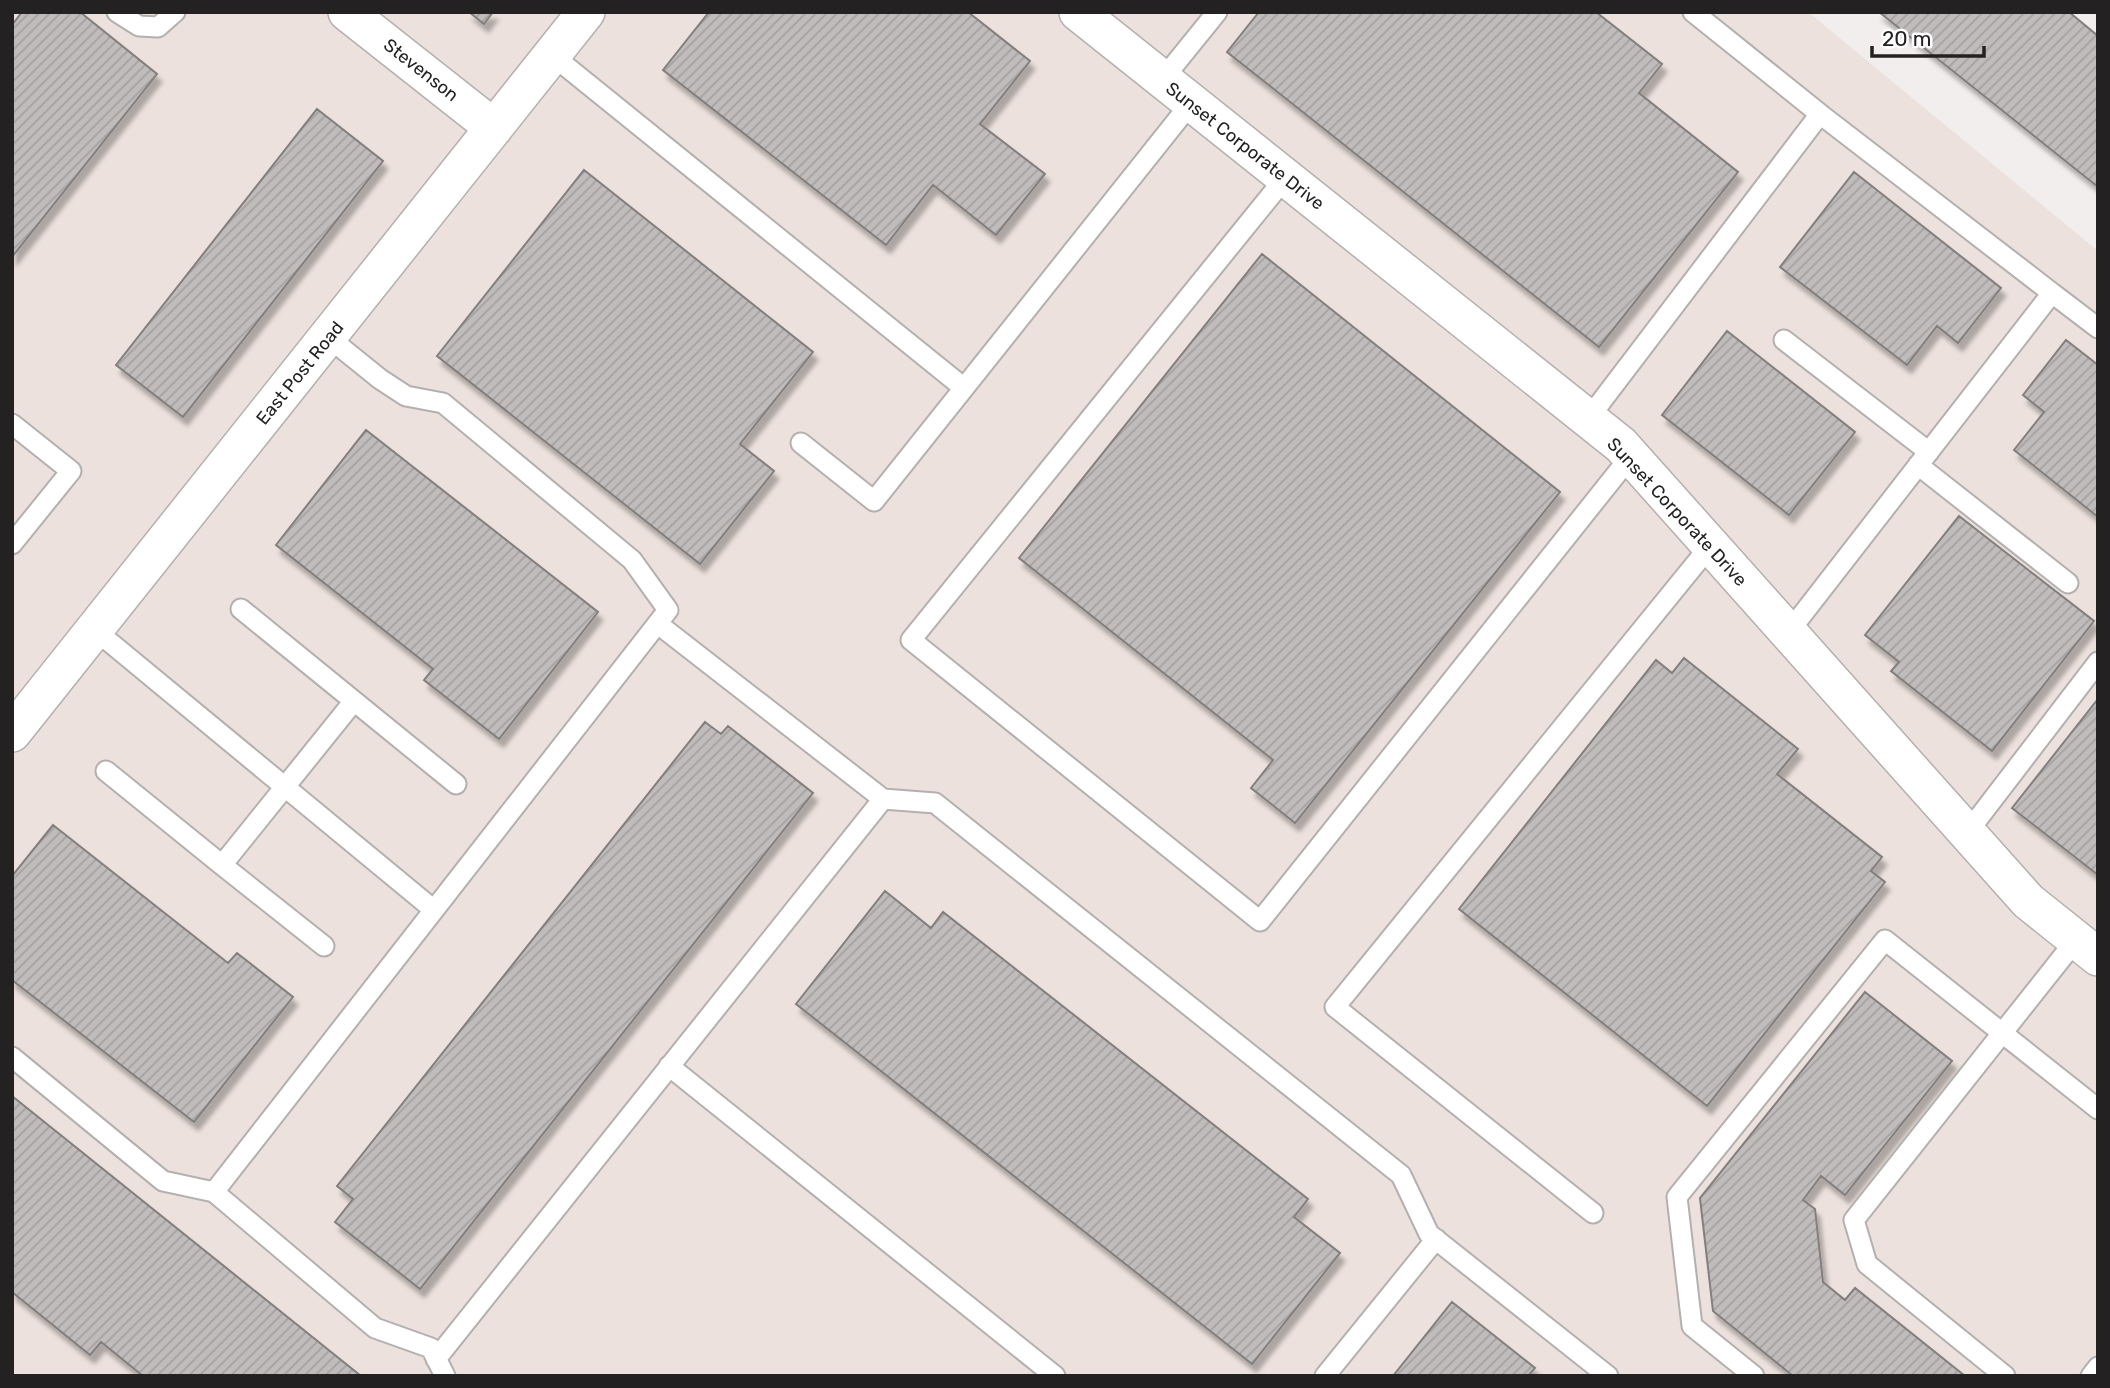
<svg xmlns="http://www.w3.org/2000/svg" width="2110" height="1388" font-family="Rubik,sans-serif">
<defs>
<pattern id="building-hatch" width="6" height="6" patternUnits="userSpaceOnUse" patternTransform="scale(1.75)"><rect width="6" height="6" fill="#bfbcbb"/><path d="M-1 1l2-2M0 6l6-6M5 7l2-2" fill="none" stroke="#a4a1a0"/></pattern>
<filter id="shadow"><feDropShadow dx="4.5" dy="8" stdDeviation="2" flood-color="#0004"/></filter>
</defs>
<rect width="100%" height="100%" fill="#f1eeed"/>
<path fill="#ece1dc" d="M 12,12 L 1808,12 L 2098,251 L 2098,1376 L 12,1376 Z"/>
<path fill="url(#building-hatch)" stroke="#827f7e" stroke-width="2" filter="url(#shadow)" d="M 22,12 L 80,12 L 157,74 L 12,257 L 12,25 Z
M 469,12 L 493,12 L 484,24 Z
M 709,12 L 968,12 L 1030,61 L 980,124 L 1045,174 L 996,235 L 933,185 L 886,245 L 663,70 Z
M 1259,12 L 1596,12 L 1662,64 L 1639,93 L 1738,172 L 1599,347 L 1227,52 Z
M 1879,12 L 2069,12 L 2098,36 L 2098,187 Z
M 317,109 L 383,161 L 183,417 L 116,365 Z
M 584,170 L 813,352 L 740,444 L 774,471 L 700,564 L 437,356 Z
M 1854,172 L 2001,288 L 1958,343 L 1937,326 L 1907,365 L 1780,267 Z
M 1262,254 L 1560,492 L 1295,823 L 1251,788 L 1273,760 L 1019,558 Z
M 1727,331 L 1855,432 L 1789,515 L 1662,415 Z
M 2066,340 L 2098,365 L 2098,517 L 2014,450 L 2044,412 L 2023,395 Z
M 366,430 L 598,612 L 499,739 L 424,680 L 433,669 L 276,545 Z
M 1959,516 L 2094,621 L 1992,751 L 1891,671 L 1899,662 L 1865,635 Z
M 1684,658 L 1798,749 L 1777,774 L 1882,857 L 1871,871 L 1885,882 L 1707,1106 L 1459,909 L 1656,660 L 1672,673 Z
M 2098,699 L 2098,875 L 2012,808 Z
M 705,722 L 721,734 L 728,726 L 813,793 L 420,1289 L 335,1222 L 353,1199 L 337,1186 Z
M 53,825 L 228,963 L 237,953 L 293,997 L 194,1122 L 12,980 L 12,876 Z
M 885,891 L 931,928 L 943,912 L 1308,1199 L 1294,1217 L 1340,1253 L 1252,1364 L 796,1004 Z
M 1865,992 L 1952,1061 L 1845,1195 L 1821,1176 L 1803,1200 L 1815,1209 L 1823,1282 L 1845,1300 L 1855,1288 L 1965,1376 L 1793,1376 L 1713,1311 L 1700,1198 Z
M 12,1096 L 361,1376 L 143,1376 L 101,1342 L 90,1355 L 12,1292 Z
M 1452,1302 L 1535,1368 L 1528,1376 L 1393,1376 Z"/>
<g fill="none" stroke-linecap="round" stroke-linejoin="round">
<defs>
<path id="service" d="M 117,12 L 139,26 L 158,27 L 175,12
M 1693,12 L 1820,114
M 552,55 L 964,388
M 1162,80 L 1217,12
M 1285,178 L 911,640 L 1260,921 L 1630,457
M 1784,340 L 1929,452
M 1588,419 L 1820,114 L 2052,293
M 12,424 L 71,471 L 12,544
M 801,443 L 874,501 L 1191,103
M 1918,465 L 2068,583
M 241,609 L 354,701
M 658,624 L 883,799 L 935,803 L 1401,1175 L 1429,1234 L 1608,1376
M 95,630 L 434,910
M 1788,633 L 2052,293 L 2098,328
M 106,771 L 222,865
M 1967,833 L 2098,662
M 324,946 L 222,865 L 354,701 L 456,784
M 12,1057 L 163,1181 L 214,1192 L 668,610 L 632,560 L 443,403 L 406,396 L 380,379 L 328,337
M 669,1066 L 1055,1376
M 214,1192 L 375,1328 L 431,1348 L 445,1376
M 1593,1213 L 1335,1007 L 1710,546
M 436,1359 L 883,799
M 1325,1376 L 1436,1239
M 1754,1376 L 1692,1326 L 1677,1197 L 1885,940 L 2098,1109
M 2005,1376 L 1867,1264 L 1854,1220 L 2076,940
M 2091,1376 L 2098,1367"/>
<path id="minor" d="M 347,12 L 494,128
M 1078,12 L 1621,445 L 2028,901 L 2098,957
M 12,733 L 586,12"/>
</defs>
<use href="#service" stroke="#b3b0af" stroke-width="23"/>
<use href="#minor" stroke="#b3b0af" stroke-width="40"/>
<use href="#service" stroke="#fff" stroke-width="19"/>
<use href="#minor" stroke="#fff" stroke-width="37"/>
</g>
<g text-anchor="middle" stroke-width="6" stroke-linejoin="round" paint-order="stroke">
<g font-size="18" fill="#232121" stroke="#fff">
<text transform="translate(421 70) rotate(38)" y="6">Stevenson</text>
<text transform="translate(1245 146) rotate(38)" y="6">Sunset Corporate Drive</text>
<text transform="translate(300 373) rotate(-51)" y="6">East Post Road</text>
<text transform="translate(1677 512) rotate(47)" y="6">Sunset Corporate Drive</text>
</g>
</g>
<rect width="2110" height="1388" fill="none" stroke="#232121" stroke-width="28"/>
<path d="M1872 46v10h112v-10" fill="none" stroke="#232121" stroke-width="3.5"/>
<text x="1882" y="46" font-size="21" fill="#232121" stroke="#ffffff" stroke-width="5" paint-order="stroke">20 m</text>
</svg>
